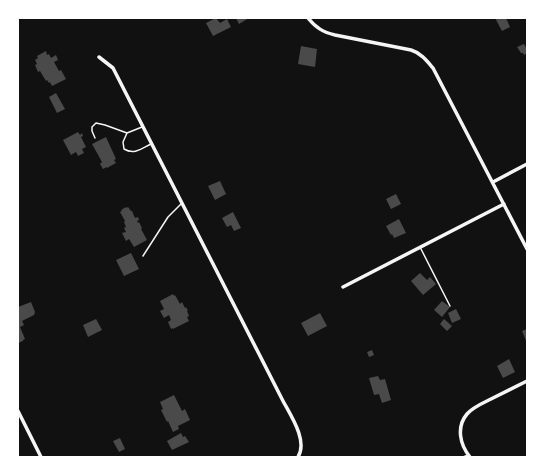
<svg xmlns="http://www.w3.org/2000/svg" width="545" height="475" font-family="'Roboto Condensed',sans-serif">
<rect width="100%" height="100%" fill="#111"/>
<path fill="#4a4a4a" d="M 216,18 L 220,23 L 227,19 L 231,27 L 213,36 L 206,23 Z
M 236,18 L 249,18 L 239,24 Z
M 495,18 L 506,18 L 510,27 L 502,31 Z
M 524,44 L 527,49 L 527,53 L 524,55 L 523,53 L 521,53 L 517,47 Z
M 301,46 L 317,49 L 315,67 L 298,64 Z
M 46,51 L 47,55 L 49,54 L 51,58 L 56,55 L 58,60 L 54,62 L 59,71 L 61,70 L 66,79 L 52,86 L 50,82 L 49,83 L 47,80 L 46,81 L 40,71 L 38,72 L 35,65 L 37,64 L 35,60 L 38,58 L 37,56 Z
M 56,93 L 65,109 L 57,113 L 49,97 Z
M 78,132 L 80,135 L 82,133 L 83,136 L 81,137 L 86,147 L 82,149 L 84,153 L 78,156 L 76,152 L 71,155 L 63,140 Z
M 106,137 L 116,159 L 114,160 L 116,163 L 107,168 L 107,167 L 103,169 L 100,164 L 102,162 L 92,144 Z
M 220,181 L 226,194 L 215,200 L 208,186 Z
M 396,194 L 401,204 L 391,209 L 386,199 Z
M 126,207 L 126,208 L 128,207 L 131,211 L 132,211 L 135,218 L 138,217 L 139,220 L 137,221 L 138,223 L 139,222 L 142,228 L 141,229 L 147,240 L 134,247 L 129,239 L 126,241 L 122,233 L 126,232 L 124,228 L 126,227 L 124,222 L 125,221 L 120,212 L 122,211 L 121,210 Z
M 233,212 L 241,228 L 234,231 L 231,225 L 227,227 L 222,218 Z
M 399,219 L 406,233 L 394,238 L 392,234 L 391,235 L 386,226 Z
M 131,253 L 139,269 L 124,276 L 116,260 Z
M 420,273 L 427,280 L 430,277 L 436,284 L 423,295 L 411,281 Z
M 173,294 L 174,296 L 175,295 L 180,304 L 182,302 L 185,308 L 186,307 L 188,311 L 187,311 L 189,316 L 187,317 L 189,321 L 173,329 L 173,328 L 171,329 L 168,322 L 171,320 L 169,315 L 164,318 L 160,311 L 164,309 L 160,301 Z
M 442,301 L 450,307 L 442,317 L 434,310 Z
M 31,302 L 35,312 L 34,315 L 22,321 L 24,325 L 20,327 L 25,339 L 23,340 L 23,341 L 18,343 L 18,307 Z
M 456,309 L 461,319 L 452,323 L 448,313 Z
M 320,313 L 327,326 L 308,336 L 301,323 Z
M 96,319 L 102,330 L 88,337 L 83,325 Z
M 444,319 L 452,326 L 447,331 L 440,324 Z
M 527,329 L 527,343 L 522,331 Z
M 372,350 L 374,355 L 369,357 L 367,352 Z
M 509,359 L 515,372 L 503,378 L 497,366 Z
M 378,376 L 380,380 L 385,379 L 391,400 L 382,403 L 379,394 L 374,395 L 369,378 Z
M 174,395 L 182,411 L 185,409 L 190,420 L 178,426 L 179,429 L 173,432 L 168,421 L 167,422 L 161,410 L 163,409 L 160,402 Z
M 181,433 L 183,437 L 185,436 L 189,442 L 172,450 L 167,441 Z
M 120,438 L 125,449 L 119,452 L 113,441 Z"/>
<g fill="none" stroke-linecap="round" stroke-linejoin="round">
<path stroke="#f5f5f5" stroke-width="1.5" d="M 127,133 L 123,142 L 124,149 C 134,155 141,149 151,144
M 95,138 L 92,131 L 92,127 L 96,123 L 105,125 L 127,133 L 142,127
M 420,247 L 450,306
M 143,256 L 168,217 L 182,203
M 463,457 L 468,455"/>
<path stroke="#f5f5f5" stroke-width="3.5" d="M 308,18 C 316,28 323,32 335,35 L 411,50 C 421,53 427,61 433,68 L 527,249
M 99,57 L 113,68 L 283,401 C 291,416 308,441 298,457
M 493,182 L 527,164
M 343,287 L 504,204
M 18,411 L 41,457
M 470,457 C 460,445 456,427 467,414 C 473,407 483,403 491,399 C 503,393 515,387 527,381"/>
</g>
<rect width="545" height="475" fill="none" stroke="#ffffff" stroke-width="38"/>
</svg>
